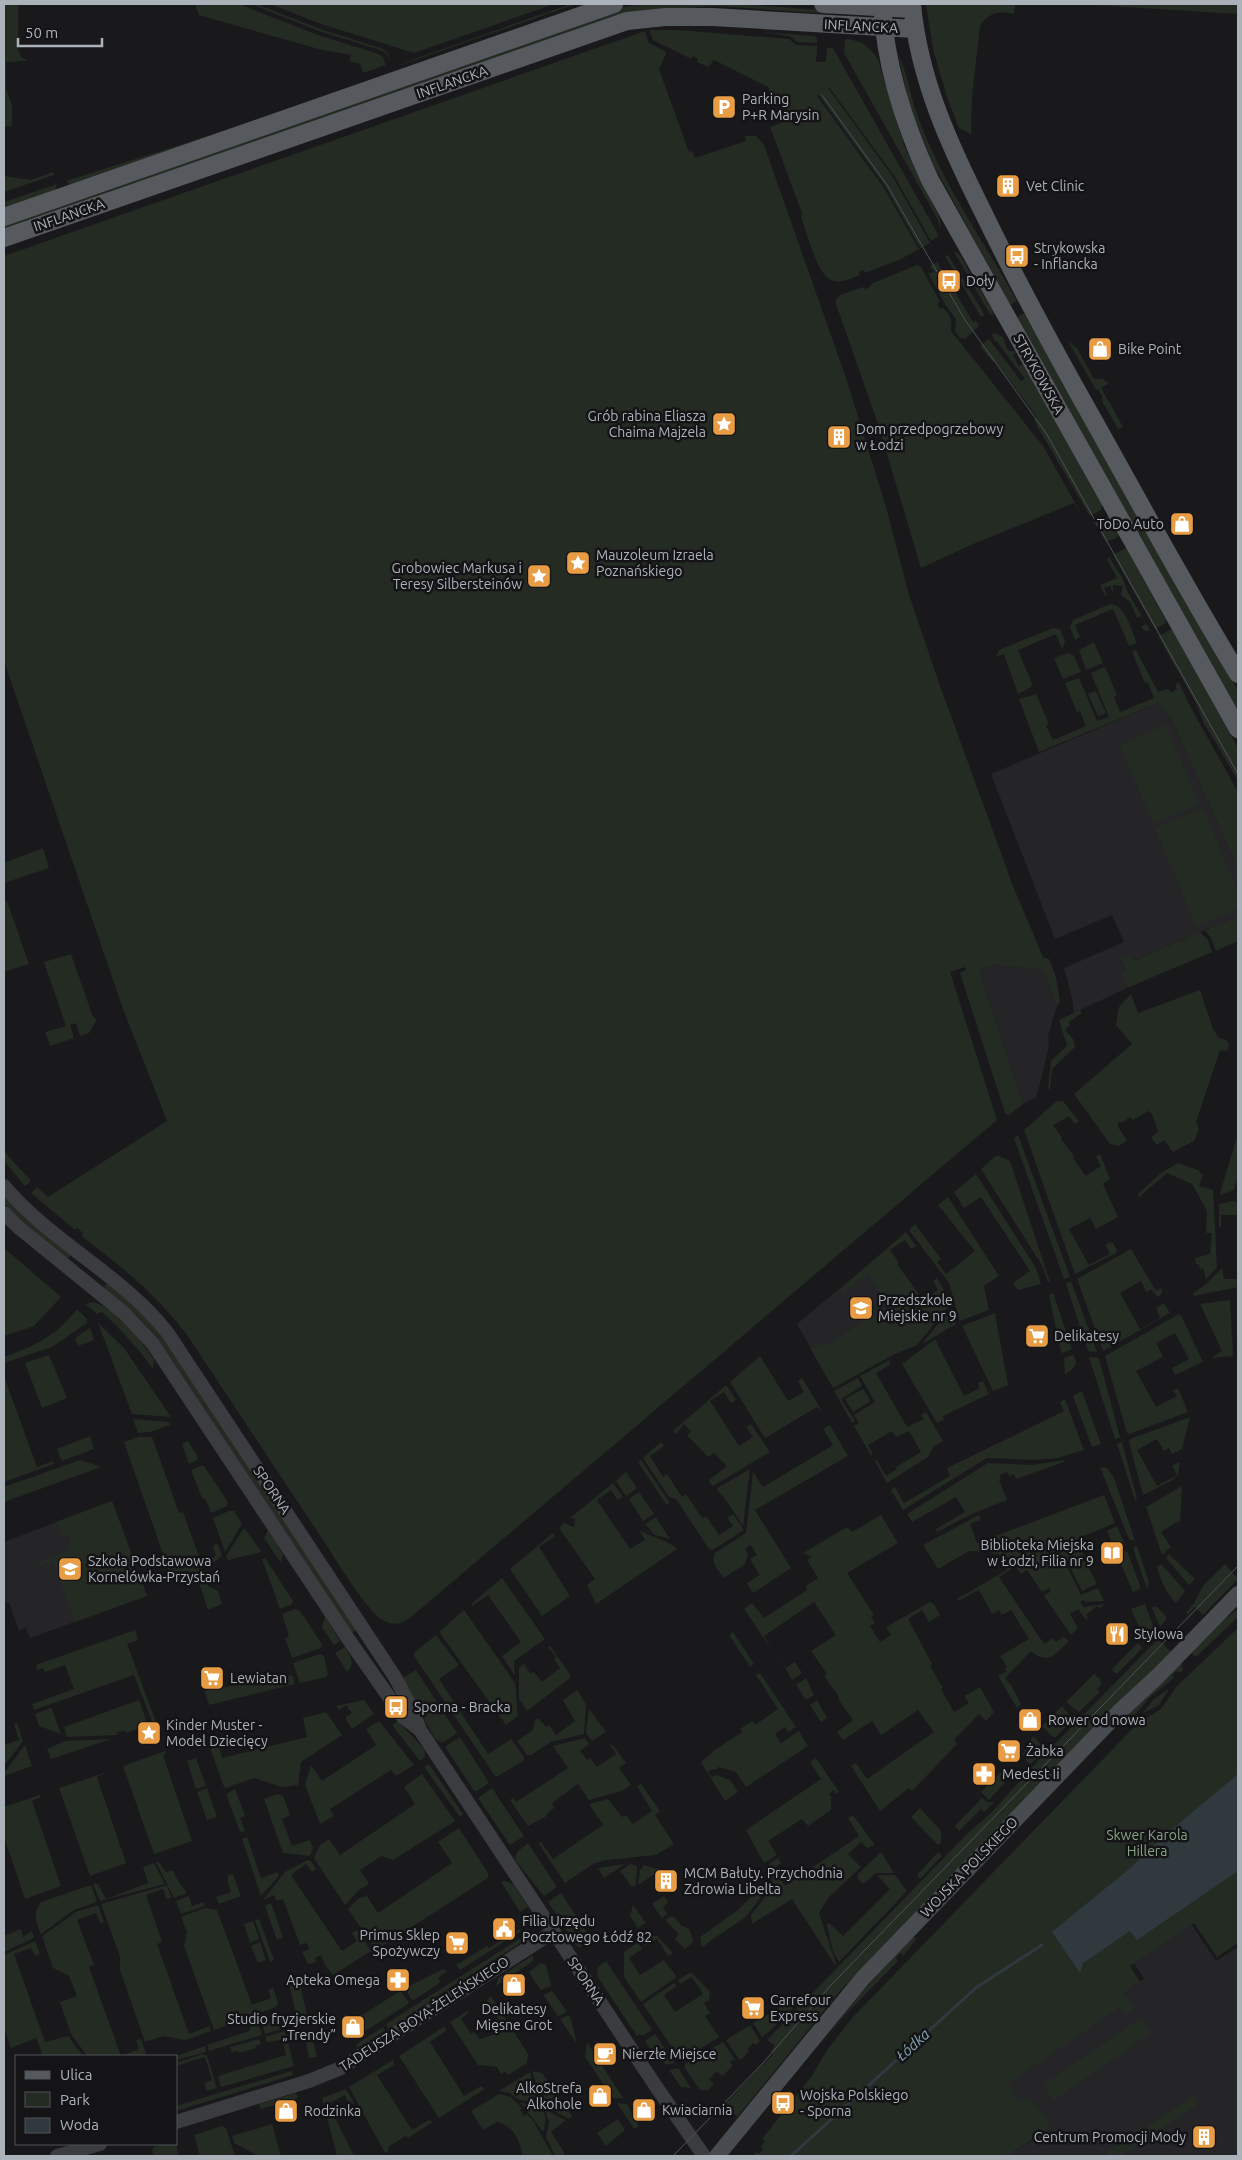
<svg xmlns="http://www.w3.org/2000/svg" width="1242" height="2160" font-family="Ubuntu,sans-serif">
<rect width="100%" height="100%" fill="#19191b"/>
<path fill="#252528" d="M 1158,703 L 1171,718 L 1238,869 L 1238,916 L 1132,961 L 1121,960 L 1125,970 L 1121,973 L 1127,988 L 1074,1013 L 1072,998 L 1064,968 L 1124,942 L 1112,915 L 1055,939 L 991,774 Z
M 994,965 L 1043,970 L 1057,1006 L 1048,1036 L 1049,1045 L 1040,1084 L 1036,1098 L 1023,1104 L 979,970 Z
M 875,1259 L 921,1331 L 832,1385 L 797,1324 Z
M 112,1501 L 147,1596 L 30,1638 L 26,1628 L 19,1631 L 9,1602 L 4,1602 L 4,1542 Z
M 1191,1924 L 1216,1961 L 1236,1948 L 1238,1951 L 1238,2156 L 1008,2156 L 1040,2135 L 1007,2084 L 1120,2006 L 1134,2008 L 1124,1993 L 1144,1979 L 1134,1963 Z"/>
<path fill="#232b23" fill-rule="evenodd" d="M 4,4 L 18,4 L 18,50 L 21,57 L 28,61 L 6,62 L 6,89 L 12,105 L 12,126 L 4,126 L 4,176 L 31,180 L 53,172 L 54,175 L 4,192 Z
M 195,4 L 239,4 L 318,35 L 379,54 L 383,57 L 386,65 L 363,73 L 360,64 L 349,61 L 351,55 L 322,50 L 199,15 Z
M 251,4 L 256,4 L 320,29 L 381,48 L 388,53 L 391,63 L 387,54 L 380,50 L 319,31 Z
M 270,4 L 554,4 L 414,53 L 321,24 Z
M 571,4 L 576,4 L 395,67 L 417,58 Z
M 641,4 L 740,4 L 833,11 L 832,14 L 716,6 L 660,10 L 4,231 L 4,223 L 618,8 Z
M 926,4 L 1015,4 L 1014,14 C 999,11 989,12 980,26 L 972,97 L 971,134 L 959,128 L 947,97 L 933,49 Z
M 1079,4 L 1238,4 L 1238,14 Z
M 649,30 L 678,30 L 789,39 L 796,45 L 817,46 L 816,62 L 826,62 L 827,48 L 833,48 L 939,236 L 931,241 L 895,177 L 829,87 L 828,88 L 893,177 L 930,243 L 901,259 L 865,273 L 863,270 L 859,272 L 860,275 C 852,278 842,283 834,281 C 817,278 807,232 801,217 L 802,213 L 770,127 L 781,123 L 777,110 L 780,108 L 777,102 L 774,103 L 768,87 L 714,60 L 708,67 L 697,62 L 698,59 L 693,56 L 691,59 L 653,40 ZM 819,95 L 885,186 L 920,248 L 918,248 L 884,188 L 817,96 Z
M 645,31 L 649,43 L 665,51 L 666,54 L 659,69 L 689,152 L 692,151 L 695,158 L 746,141 L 745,136 L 756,136 L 764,145 L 846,378 L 886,507 L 909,595 L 939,683 L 1013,886 L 1043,957 L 1049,959 L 1056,977 L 1060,1002 L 1057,1006 L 1043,970 L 994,965 L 979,970 L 1023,1104 L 1009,1115 L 1005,1113 L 960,973 L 966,970 L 965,967 L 950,972 L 997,1120 L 417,1612 C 405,1622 396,1629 381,1619 C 366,1609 336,1560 325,1543 C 279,1474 233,1404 187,1335 C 156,1294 122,1267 81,1236 L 83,1233 L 77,1228 L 75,1230 L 31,1193 L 37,1187 L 48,1197 L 167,1121 L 123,1009 L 4,661 L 4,256 Z
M 761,32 L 815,36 L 817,39 L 817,43 L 797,42 L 790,36 Z
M 847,39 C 862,41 871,47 878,60 L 904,145 L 940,219 L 941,230 L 937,218 L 844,53 L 845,40 Z
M 899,57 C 904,62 912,100 916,111 C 939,179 982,238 1017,301 L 1010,305 L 932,162 L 909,104 Z
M 230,129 L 73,186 L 66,181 Z
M 57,184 L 54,193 L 4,210 L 4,202 Z
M 953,250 L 960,255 L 994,313 L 991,316 Z
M 948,255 L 983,312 L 984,316 L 981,317 L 945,256 Z
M 937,262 L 973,322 L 976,321 L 979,326 L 965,339 L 960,338 L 955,331 L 956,319 L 946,306 L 928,273 L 934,272 L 930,266 Z
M 917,265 L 921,267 L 940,302 L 937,304 L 940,309 L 943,308 C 951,315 952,320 951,331 L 1043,446 L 1084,519 L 1074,503 L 971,545 L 921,568 L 879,427 L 835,301 L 840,295 L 863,287 L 865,289 L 870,287 L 871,284 Z
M 1024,313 L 1204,633 L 1238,690 L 1238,712 L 1017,317 Z
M 994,333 L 1003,337 L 1008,350 L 1012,352 L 1014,350 L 1016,353 L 1013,355 L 1019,366 L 1023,364 L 1102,505 L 1101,510 L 1090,516 L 1037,426 L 1034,419 L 1037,417 L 995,361 L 993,362 L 980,346 L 989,339 L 1021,381 L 1025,379 L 997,342 L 993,340 L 994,339 L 991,335 Z
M 1068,341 L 1077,348 L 1094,379 L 1102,379 L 1109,383 L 1101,388 L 1123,427 L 1118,429 L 1101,399 L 1103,398 L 1098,389 L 1096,390 Z
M 1104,517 L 1109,517 L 1119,534 L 1116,538 L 1106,542 L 1094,522 Z
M 1126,548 L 1166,620 L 1164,624 L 1155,629 L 1113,555 Z
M 1109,557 L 1123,579 L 1127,591 L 1150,630 L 1145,631 L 1141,627 L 1146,624 L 1141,616 L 1137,618 L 1130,602 L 1121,595 L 1123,586 L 1113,585 L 1113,593 L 1110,586 L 1104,588 L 1107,596 L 1105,596 L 1100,585 L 1117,578 L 1107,559 Z
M 1110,604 C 1126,605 1131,630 1137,643 L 1129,646 L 1113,609 L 1075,625 L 1080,637 L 1075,640 L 1070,627 L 1073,620 Z
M 1053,628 L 1060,629 L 1065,641 L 1062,649 L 1056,634 L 1018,650 L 1033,686 L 1018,694 L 1004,654 L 996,657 L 999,650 Z
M 1172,629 L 1238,748 L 1238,781 L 1215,741 L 1204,724 L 1197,705 L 1158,636 Z
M 1094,642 L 1103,663 L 1086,670 L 1079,650 Z
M 1136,650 L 1158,692 L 1168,689 L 1171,693 L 1177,689 L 1175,685 L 1179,682 L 1190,706 L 1238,792 L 1238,869 L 1171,718 L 1158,703 L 1039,752 L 1019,699 L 1036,694 L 1049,724 L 1046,726 L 1053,740 L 1086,726 L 1080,711 L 1077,712 L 1065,683 L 1079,678 L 1097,721 L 1109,717 L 1091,673 L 1105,667 L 1117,695 L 1114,697 L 1120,712 L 1154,698 L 1148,683 L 1145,683 L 1132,652 Z
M 1068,653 L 1074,656 L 1081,672 L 1063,679 L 1054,658 Z
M 1096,691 L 1106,713 L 1098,716 L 1088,694 Z
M 1166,725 L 1199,804 L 1153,824 L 1120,745 Z
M 1203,808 L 1238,891 L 1238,909 L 1196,926 L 1155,828 Z
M 43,848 L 49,868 L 4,883 L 4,863 Z
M 7,901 L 29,964 L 4,972 L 4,902 Z
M 1238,916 L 1238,941 L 1216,951 L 1211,938 L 1205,930 Z
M 1200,932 L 1208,940 L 1212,952 L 1127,988 L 1121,973 L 1125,970 L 1121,959 L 1130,955 L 1133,961 Z
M 71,954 L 93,1017 L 97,1019 L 89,1033 L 80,1036 L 76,1023 L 70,1025 L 74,1038 L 50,1046 L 45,1032 L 66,1026 L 44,962 Z
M 1200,990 L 1213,1029 L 1219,1038 L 1227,1040 L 1229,1045 L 1227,1051 L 1220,1050 L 1196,1122 L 1199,1129 L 1194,1141 L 1173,1152 L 1164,1140 L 1157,1145 L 1151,1137 L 1158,1132 L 1152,1114 L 1148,1111 L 1133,1120 L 1130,1117 L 1123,1122 L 1118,1122 L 1118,1127 L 1127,1140 L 1119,1146 L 1110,1144 L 1074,1094 L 1132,1044 L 1116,1025 L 1119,1007 L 1131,994 L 1138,1013 Z
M 1080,1010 L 1082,1013 L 1069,1022 L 1070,1025 L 1065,1030 L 1073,1039 L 1075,1047 L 1052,1069 L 1050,1089 L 1048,1089 L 1051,1061 L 1067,1046 L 1059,1020 Z
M 1057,1101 L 1063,1101 L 1079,1121 L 1075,1124 L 1069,1116 L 1052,1126 L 1054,1126 L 1062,1138 L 1061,1139 L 1074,1156 L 1073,1158 L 1085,1175 L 1085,1176 L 1101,1166 L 1096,1157 L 1100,1154 L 1110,1179 L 1103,1184 L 1118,1217 L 1096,1229 L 1090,1218 L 1069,1229 L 1089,1265 L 1110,1254 L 1105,1245 L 1110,1242 L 1113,1243 L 1117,1250 L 1116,1253 L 1075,1274 L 1024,1130 Z
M 1238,1134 L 1238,1174 L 1234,1190 L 1221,1195 L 1220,1193 Z
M 1018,1135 L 1070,1277 L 1064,1279 L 1014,1138 Z
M 4,1149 C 9,1160 23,1170 31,1181 L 25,1186 L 4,1161 Z
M 997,1155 L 1010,1161 L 1050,1282 L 1048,1282 L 1043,1267 L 981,1169 Z
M 1178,1163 L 1198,1170 L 1203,1175 L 1199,1186 L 1213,1190 L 1217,1268 L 1206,1279 L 1203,1268 L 1200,1269 L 1199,1264 L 1196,1264 L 1195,1258 L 1210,1254 L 1212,1233 L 1206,1233 L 1207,1211 L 1192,1184 L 1167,1173 L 1139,1197 L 1138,1194 L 1161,1173 Z
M 976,1174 L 1036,1268 L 1041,1284 L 1018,1290 L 1013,1283 L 1030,1271 L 981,1197 L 964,1208 L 954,1192 Z
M 4,1195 L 29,1221 L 71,1255 L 67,1259 L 26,1225 L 4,1204 Z
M 948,1197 L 999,1276 L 984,1286 L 989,1310 L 960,1321 L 949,1283 L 909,1230 L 915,1224 L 941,1259 L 937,1262 L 946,1274 L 975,1251 L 938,1205 Z
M 1232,1201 L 1238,1202 L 1238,1215 L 1221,1215 L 1221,1227 L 1219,1227 L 1219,1204 Z
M 906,1232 L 916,1246 L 911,1249 L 905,1240 L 890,1250 L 899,1263 L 897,1264 L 923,1300 L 938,1290 L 933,1281 L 937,1278 L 951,1303 L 917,1345 L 895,1354 L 833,1388 L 810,1348 L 831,1342 L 888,1307 L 868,1275 L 843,1293 L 840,1289 Z
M 4,1248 L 61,1297 L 34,1326 L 4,1336 Z
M 1131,1249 L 1156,1291 L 1161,1288 L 1162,1291 L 1160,1296 L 1157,1297 L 1152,1289 L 1146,1292 L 1141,1281 L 1120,1293 L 1140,1329 L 1160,1318 L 1156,1308 L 1164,1303 L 1170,1313 L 1103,1351 L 1077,1279 Z
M 1222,1268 L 1224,1279 L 1238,1279 L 1238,1287 L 1194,1296 L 1193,1293 L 1205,1285 Z
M 1071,1281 L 1097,1352 L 1088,1351 L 1066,1284 Z
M 108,1283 L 152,1323 L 168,1345 L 357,1630 L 352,1633 L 164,1348 L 138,1317 L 105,1289 L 104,1286 Z
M 1053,1293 L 1072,1349 L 1063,1353 L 1061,1352 L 1049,1295 Z
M 1230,1300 L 1233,1356 L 1211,1358 L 1222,1351 L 1200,1304 Z
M 93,1302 C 115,1307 141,1341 154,1359 L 153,1369 C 138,1348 121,1330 102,1312 L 97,1314 L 85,1304 Z
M 77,1309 L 87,1319 L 87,1323 L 52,1347 L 4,1363 L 4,1357 C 35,1346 56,1336 77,1309 Z
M 951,1309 L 956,1324 L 924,1343 L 924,1341 Z
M 995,1313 L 1008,1385 L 993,1391 L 962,1326 Z
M 1179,1314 L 1182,1317 L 1203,1362 L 1175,1375 L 1172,1368 L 1189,1359 L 1175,1333 L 1156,1343 L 1163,1357 L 1136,1371 L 1156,1407 L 1177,1396 L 1173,1390 L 1178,1388 L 1188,1412 L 1129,1434 L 1127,1433 L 1105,1356 Z
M 98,1323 L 124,1348 L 171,1417 L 132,1414 Z
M 90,1328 L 94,1340 L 78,1346 L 75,1338 Z
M 935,1339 L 964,1396 L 980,1388 L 978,1383 L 983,1381 L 989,1394 L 943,1416 L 944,1420 L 937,1423 L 902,1364 Z
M 49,1355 L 67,1398 L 42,1408 L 25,1363 Z
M 1073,1355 C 1080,1364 1073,1370 1065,1374 L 1064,1358 Z
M 760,1356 L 788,1401 L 804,1392 L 798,1381 L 802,1378 L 822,1411 L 817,1407 L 765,1438 L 730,1382 Z
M 1089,1357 L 1099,1358 L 1120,1437 L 1115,1439 Z
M 889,1360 L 891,1364 L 876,1373 L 907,1427 L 924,1419 L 921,1415 L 926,1412 L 943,1441 L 934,1446 L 928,1457 L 887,1483 L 875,1461 L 877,1460 L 886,1476 L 897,1469 L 896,1467 L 921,1452 L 909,1431 L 896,1437 L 892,1431 L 868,1445 L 873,1454 L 871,1455 L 854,1426 L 859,1423 L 854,1415 L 875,1402 L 860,1376 Z
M 4,1376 L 37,1467 L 53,1461 L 54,1464 L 4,1482 Z
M 858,1378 L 862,1386 L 841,1399 L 855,1421 L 852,1423 L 834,1391 Z
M 726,1385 L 736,1400 L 731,1403 L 724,1392 L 710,1401 L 739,1446 L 753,1437 L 746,1427 L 751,1424 L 770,1452 L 713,1486 L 708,1481 L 727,1466 L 714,1453 L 708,1457 L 687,1435 L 691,1431 L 684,1424 L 676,1434 L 673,1431 Z
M 863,1389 L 871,1401 L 853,1412 L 845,1399 Z
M 1082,1391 L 1101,1444 L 1092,1447 L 1073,1396 Z
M 1065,1399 L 1084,1450 L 1058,1458 L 1033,1460 L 987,1458 L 903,1510 L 891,1490 L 895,1487 L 904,1503 L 950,1476 L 947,1468 L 1064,1411 L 1060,1402 Z
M 1190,1417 L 1182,1449 L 1172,1454 L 1169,1448 L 1164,1451 L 1157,1439 L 1137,1450 L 1157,1486 L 1177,1475 L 1172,1466 L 1180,1462 L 1178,1475 L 1171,1481 L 1143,1495 L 1129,1442 L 1130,1439 Z
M 133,1419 L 169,1422 L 170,1425 L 150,1432 L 138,1433 Z
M 830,1425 L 848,1456 L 755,1510 L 791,1568 L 753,1593 L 747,1583 L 760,1575 L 750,1559 L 757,1555 L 751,1545 L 745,1549 L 748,1554 L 745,1564 L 724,1578 C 718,1570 710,1562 715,1553 L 746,1533 L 753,1472 L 763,1487 L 833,1445 L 823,1429 Z
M 90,1436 L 94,1449 L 62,1461 L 57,1449 Z
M 138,1437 L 152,1437 L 179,1513 L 183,1512 L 201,1562 L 216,1556 L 213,1545 L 218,1544 L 222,1556 L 214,1562 L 202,1566 L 202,1569 L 181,1583 L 177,1581 L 174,1576 L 171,1577 L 124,1442 Z
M 188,1441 L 198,1457 L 197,1460 L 189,1464 L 182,1444 Z
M 661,1442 L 664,1446 L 650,1456 L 663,1477 L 667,1474 L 682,1497 L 686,1494 L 702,1518 L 706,1516 L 719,1535 L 733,1526 L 727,1517 L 733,1514 L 744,1530 L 713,1550 L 709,1549 L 676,1499 L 669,1497 L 643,1458 Z
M 1122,1442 L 1137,1499 L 1135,1500 L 1117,1444 Z
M 80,1460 L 101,1467 L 4,1502 L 4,1487 Z
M 641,1460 L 670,1503 L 666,1504 L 638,1462 Z
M 1064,1460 L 1064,1462 L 1016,1479 L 1014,1474 L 1009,1476 L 1007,1472 L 1000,1475 L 1001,1479 L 999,1480 L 1007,1500 L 974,1513 L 937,1532 L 936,1529 L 965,1512 L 956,1497 L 912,1522 L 907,1514 L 988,1463 L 1033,1465 Z
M 200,1466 L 204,1466 L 228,1502 L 227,1506 L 211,1513 L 206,1500 L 202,1498 L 191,1470 Z
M 1100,1467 L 1107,1468 L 1114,1478 L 1135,1541 L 1129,1539 Z
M 750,1469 L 743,1526 L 726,1500 L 716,1489 Z
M 626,1472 L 637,1488 L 626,1496 L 616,1481 Z
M 613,1483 L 623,1497 L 618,1500 L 611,1490 L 597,1500 L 630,1549 L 645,1540 L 639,1530 C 649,1536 672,1542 677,1549 L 596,1604 L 587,1585 L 595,1579 L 559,1528 L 564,1523 L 574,1527 L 575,1519 L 570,1518 Z
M 1182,1486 L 1180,1522 L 1177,1522 L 1161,1532 L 1171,1547 L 1162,1555 L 1146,1507 Z
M 639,1492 L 654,1514 L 643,1521 L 629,1499 Z
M 1104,1495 L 1115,1523 L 1077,1539 L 1084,1556 L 1066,1565 L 1081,1595 L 1098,1588 L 1104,1601 L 1085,1602 L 1084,1600 L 1080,1602 L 1084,1607 L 1105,1604 L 1100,1608 L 1097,1606 L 1086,1615 L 1088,1618 L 1086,1620 L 1078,1609 L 1070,1614 L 1078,1628 L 1071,1635 L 1044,1596 L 1051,1591 L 1049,1588 L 1042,1592 L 1027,1570 L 1021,1574 L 1015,1565 L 1004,1556 L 988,1552 L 969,1551 L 938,1569 L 923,1545 L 979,1515 L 980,1520 L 970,1524 L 977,1543 Z
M 112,1501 L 147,1596 L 75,1622 L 53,1561 L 39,1566 L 38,1563 L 68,1551 L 66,1545 L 71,1543 L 69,1534 L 63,1536 L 56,1522 Z
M 229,1511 L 234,1511 L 242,1524 L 225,1552 L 213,1518 Z
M 881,1515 L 898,1543 L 847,1573 L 874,1615 L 871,1617 L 875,1623 L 870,1626 L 880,1642 L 891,1635 L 886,1627 L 930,1602 L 934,1604 L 940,1615 L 929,1622 L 922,1610 L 908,1619 L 932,1664 L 930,1666 L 943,1688 L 941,1689 L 954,1712 L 969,1703 L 964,1696 L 980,1687 L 994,1712 L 986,1721 L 979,1714 L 954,1740 L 957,1744 L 912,1791 L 909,1788 L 880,1811 L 851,1766 L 856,1763 L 867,1779 L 934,1732 L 918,1710 L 881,1735 L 872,1721 L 843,1740 L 837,1732 L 853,1720 L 838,1699 L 839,1697 L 824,1676 L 827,1674 L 811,1651 L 836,1635 L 814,1602 L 764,1636 L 772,1650 L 744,1609 L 752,1603 L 764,1618 L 807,1590 L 806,1586 L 818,1578 L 807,1560 L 812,1557 L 803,1553 L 847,1527 L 852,1532 Z
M 656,1517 L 670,1539 L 655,1535 L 645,1524 Z
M 1117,1526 L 1124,1543 L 1123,1547 L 1115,1550 L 1107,1531 Z
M 244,1528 L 262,1552 L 228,1560 L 226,1556 Z
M 268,1530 L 283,1554 L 281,1563 L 264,1538 Z
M 553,1533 L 555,1536 L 539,1547 L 570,1596 L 542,1616 L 510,1569 Z
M 1137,1546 L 1149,1582 L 1147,1589 L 1134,1551 L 1134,1547 Z
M 1125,1551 L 1128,1553 L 1140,1586 L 1139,1590 L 1133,1592 L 1117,1555 Z
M 1169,1554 L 1195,1579 L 1189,1585 L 1166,1558 Z
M 265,1558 L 293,1601 L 292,1604 L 280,1609 L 262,1559 Z
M 1005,1560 L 1014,1567 L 999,1577 L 1044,1644 L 1053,1638 L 1056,1642 L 1063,1637 L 1062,1636 L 1069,1641 C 1055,1654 1049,1666 1031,1651 L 1005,1678 L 1011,1685 L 1021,1704 L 1017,1708 L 998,1676 L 1006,1672 L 1005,1669 L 1007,1667 L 1000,1656 L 1029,1639 L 1011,1610 L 1002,1615 L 999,1610 L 992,1614 L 979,1590 L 958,1601 L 957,1599 L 1007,1570 L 1003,1562 Z
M 1085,1560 L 1097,1584 L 1082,1591 L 1070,1567 Z
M 1161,1564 L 1185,1591 L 1176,1603 C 1165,1592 1162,1582 1157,1567 Z
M 1225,1564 L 1238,1579 L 1203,1615 L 1195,1607 L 1188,1614 L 1186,1613 L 1194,1603 L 1203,1586 Z
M 203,1573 L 208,1586 L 218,1591 L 222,1604 L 208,1610 L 197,1577 Z
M 502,1578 L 545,1639 L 514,1661 L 515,1676 L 502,1656 L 521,1642 L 488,1595 L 472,1606 L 471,1604 Z
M 1145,1604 L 1155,1631 L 1145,1642 L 1140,1638 L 1142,1633 L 1131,1609 Z
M 1153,1606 L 1157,1607 L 1166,1616 L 1166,1620 L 1160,1626 L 1152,1608 Z
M 295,1609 L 300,1611 L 322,1644 L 321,1648 L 292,1658 L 285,1638 L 289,1636 L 282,1614 Z
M 1238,1609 L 1238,1617 L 1196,1657 L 1191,1653 L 1221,1622 Z
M 464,1610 L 515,1683 L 518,1716 L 506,1725 L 439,1632 Z
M 325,1616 L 340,1641 L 334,1645 L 322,1627 Z
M 1238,1628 L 1238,1943 L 1217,1957 L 1194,1923 L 1130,1966 L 1140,1982 L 1124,1993 L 1135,2008 L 1125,2014 L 1120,2007 L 1008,2084 L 1018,2101 L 1025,2098 L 1032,2099 L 1050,2125 L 1050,2127 L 1008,2156 L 753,2156 L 757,2152 L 759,2154 L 763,2149 L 761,2147 L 765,2141 L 762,2139 L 811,2077 L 827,2050 L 853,2017 L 1139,1722 L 1161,1709 L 1177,1686 Z
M 135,1630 L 138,1640 L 127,1644 L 156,1722 L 153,1724 L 134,1675 L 34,1710 L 32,1704 L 74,1689 L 65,1665 L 45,1672 L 43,1668 L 37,1670 L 36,1665 Z
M 733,1632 L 754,1664 L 750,1667 L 729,1635 Z
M 436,1635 L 459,1665 L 439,1679 L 488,1754 L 511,1739 L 524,1757 L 523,1761 L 498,1776 L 495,1776 L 414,1656 L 414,1653 Z
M 1158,1639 L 1172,1653 L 840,1991 L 737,2117 L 724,2105 L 773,2054 L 771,2051 L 775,2046 L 767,2040 L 967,1834 L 992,1812 L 1038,1761 Z
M 1138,1643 L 1142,1648 L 1117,1674 L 1111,1670 Z
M 550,1646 L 570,1674 L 570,1678 L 527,1711 L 519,1699 L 519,1668 L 524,1664 L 531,1674 L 534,1672 L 542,1682 L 560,1668 L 554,1659 L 556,1657 L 548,1647 Z
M 345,1647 C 350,1655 356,1664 347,1672 L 335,1653 Z
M 320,1654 L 324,1656 L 328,1674 L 326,1677 L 300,1683 L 293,1663 Z
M 777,1654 L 786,1668 L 795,1662 L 802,1673 L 792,1680 Z
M 1181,1662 L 1183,1670 L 1180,1673 L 1177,1671 L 1172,1675 L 1174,1678 L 1151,1696 L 1126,1725 L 1124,1723 L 1124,1717 Z
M 416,1670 L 457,1733 L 442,1743 L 435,1739 L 402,1678 Z
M 760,1673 L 796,1727 L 788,1732 L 785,1727 L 775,1734 L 781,1743 L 799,1731 L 808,1746 L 746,1787 L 736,1772 L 719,1767 L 715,1770 L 712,1769 L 708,1772 L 712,1777 L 716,1775 L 730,1780 L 738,1792 L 725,1801 L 701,1762 L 715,1750 L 742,1732 L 740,1729 L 752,1721 L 755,1725 L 778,1709 L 756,1675 Z
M 1094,1674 L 1101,1680 L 1100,1682 L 1102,1684 L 1097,1689 L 1100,1692 L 1079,1712 L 1066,1702 Z
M 292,1675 L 295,1684 L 209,1705 L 204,1691 Z
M 806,1678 L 814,1695 L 806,1700 L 796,1685 Z
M 1169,1689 L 1159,1705 L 1143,1713 L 1154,1699 Z
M 577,1690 L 586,1704 L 584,1734 L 551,1742 L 531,1755 L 527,1755 L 517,1741 L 533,1730 L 535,1720 L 538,1718 L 546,1727 L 549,1725 L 556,1735 L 575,1721 L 563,1700 Z
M 139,1700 L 148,1726 L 126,1733 L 124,1730 L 117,1733 L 117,1735 L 67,1737 L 64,1727 Z
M 364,1700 L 374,1714 L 352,1729 L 345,1718 L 352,1713 L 346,1705 L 339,1710 L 336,1706 Z
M 817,1700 L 827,1718 L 821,1722 L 810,1705 Z
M 1062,1706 L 1073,1719 L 1056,1737 L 1053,1737 L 1042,1726 Z
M 51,1708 L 53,1712 L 61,1734 L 39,1726 L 35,1714 Z
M 589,1709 L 606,1732 L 592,1741 L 586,1733 Z
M 326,1712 L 342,1735 L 301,1762 L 298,1785 L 282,1787 L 254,1778 L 226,1788 L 224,1787 L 208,1742 L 217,1739 L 222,1758 L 307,1737 L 303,1718 Z
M 379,1721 L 414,1765 L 396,1776 L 391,1770 L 330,1809 L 334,1816 L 320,1824 L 305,1785 L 311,1765 L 322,1781 L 376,1745 L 366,1729 Z
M 398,1721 L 424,1749 L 425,1757 L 420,1761 L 392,1725 Z
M 17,1723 L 23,1741 L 4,1766 L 4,1745 L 19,1740 L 14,1724 Z
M 1033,1736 L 1044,1748 L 1032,1763 L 1028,1763 L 1023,1754 Z
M 460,1737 L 489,1783 L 475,1792 L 445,1747 Z
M 585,1738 L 589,1744 L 580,1751 L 587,1760 L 590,1758 L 597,1767 L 616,1754 L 610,1745 L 612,1744 L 626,1763 L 619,1768 L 631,1785 L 622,1791 L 589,1800 L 578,1784 L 552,1803 L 554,1808 L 547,1814 L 547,1816 L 528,1826 L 510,1800 L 513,1798 L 516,1802 L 568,1768 L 553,1746 Z
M 111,1739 L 51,1759 L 47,1749 L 65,1741 Z
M 25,1745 L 32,1766 L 4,1776 L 4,1773 Z
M 165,1751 L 166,1753 L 163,1755 L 192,1841 L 154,1854 L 123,1766 Z
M 196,1758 L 206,1786 L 196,1789 L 187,1761 Z
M 816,1758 L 839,1792 L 836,1794 L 834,1790 L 829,1794 L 831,1797 L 831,1810 L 808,1826 L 802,1819 L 768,1841 L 777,1855 L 764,1863 L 746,1830 L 821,1779 L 810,1762 Z
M 429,1764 L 463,1814 L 460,1817 L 424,1767 Z
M 1012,1769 L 1003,1785 L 989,1800 L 981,1792 L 1000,1773 Z
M 104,1773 L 104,1774 L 97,1777 L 126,1863 L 90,1876 L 59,1788 Z
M 422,1774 L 455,1821 L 393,1860 L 382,1856 L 360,1870 L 369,1884 L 359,1890 L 345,1905 L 314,1858 L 320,1845 L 329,1839 L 340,1855 L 415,1804 L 404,1787 Z
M 641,1784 L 660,1811 L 655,1815 L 674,1844 L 656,1855 L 606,1860 L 593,1864 L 565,1883 L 539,1844 L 541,1842 L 553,1859 L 603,1825 L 589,1804 L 608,1799 L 622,1817 L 626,1815 L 633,1824 L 652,1811 L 637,1786 Z
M 207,1788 L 217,1817 L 207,1820 L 197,1792 Z
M 492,1788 L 524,1836 L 510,1845 L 478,1798 Z
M 235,1789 L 245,1816 L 240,1818 L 245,1831 L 240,1832 L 226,1794 Z
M 277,1794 L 283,1796 L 290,1815 L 282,1819 L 292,1846 L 310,1840 L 313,1848 L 310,1856 L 283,1853 L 264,1799 Z
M 40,1795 L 41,1797 L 32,1801 L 61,1886 L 25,1899 L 4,1837 L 4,1807 Z
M 982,1798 L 987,1802 L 994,1802 L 984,1812 L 981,1809 L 959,1831 L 955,1826 Z
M 920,1808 L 941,1831 L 941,1842 L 938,1845 L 911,1817 Z
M 853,1815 L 875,1845 L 867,1848 L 861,1842 L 848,1854 L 861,1867 L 829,1897 L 819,1913 L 836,1964 L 835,1965 L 792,1899 L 752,1924 L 751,1915 L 773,1887 L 769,1864 L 778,1858 L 781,1863 L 773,1869 L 785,1886 L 859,1836 L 848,1818 Z
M 459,1828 L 488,1873 L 488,1878 L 376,1950 L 348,1909 L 359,1898 L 367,1896 L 378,1913 L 452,1863 L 438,1842 Z
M 247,1837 L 261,1878 L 278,1872 L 279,1876 L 261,1896 L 242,1839 Z
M 528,1843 L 557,1887 L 544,1896 L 515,1860 L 517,1852 Z
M 881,1852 L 894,1873 L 876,1873 L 863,1884 L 858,1879 L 858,1874 Z
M 938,1852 L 942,1856 L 920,1879 L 917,1875 Z
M 308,1860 L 311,1861 L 316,1869 L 312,1872 L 306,1864 L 291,1875 L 342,1951 L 357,1941 L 352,1933 L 357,1930 L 371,1951 L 333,1975 L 325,1965 L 321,1955 L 315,1958 L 316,1962 L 308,1964 L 302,1952 L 309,1949 L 307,1943 L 300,1945 L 283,1899 L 277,1901 L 274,1895 L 263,1900 L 285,1872 Z
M 158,1861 L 166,1872 L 173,1870 L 177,1879 L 187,1893 L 174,1898 L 156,1862 Z
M 154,1863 L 165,1884 L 100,1901 L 93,1884 L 98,1884 L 106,1899 L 148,1883 L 143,1867 Z
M 625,1864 L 604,1878 L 598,1868 Z
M 630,1864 L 637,1866 L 636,1885 L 632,1887 L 620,1871 Z
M 644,1865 L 661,1870 L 638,1885 L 640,1870 Z
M 233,1874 L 241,1896 L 219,1904 L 216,1897 L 231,1892 L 228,1883 L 228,1875 Z
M 877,1875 L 895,1875 L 907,1891 L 839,1962 L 833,1951 L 827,1925 L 829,1923 L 843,1936 L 890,1889 Z
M 505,1881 L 514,1885 L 528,1907 L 520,1912 L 501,1882 Z
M 767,1881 L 769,1886 L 746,1917 L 710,1941 L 702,1948 L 700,1937 L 738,1910 Z
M 91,1885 L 97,1902 L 74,1910 L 41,1934 C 36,1921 32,1914 41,1902 Z
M 167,1885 L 171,1898 L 167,1899 L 163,1889 L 146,1895 L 162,1942 L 157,1944 L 189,2034 L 210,2026 L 211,2031 L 185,2040 L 163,2036 L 145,2042 L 120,1970 L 120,1957 L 101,1904 Z
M 561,1893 L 592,1940 L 578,1948 L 548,1902 Z
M 189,1896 L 192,1906 L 203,1902 L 205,1906 L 181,1914 L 176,1901 Z
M 664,1896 L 668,1902 L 663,1907 L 667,1914 L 662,1918 L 652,1904 Z
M 271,1903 L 283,1937 L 277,1940 L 265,1906 Z
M 98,1905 L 104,1922 L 100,1923 L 96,1913 L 77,1920 L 94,1965 L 89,1967 L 121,2056 L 139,2049 L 136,2040 L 141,2039 L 147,2056 L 87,2056 L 71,2034 L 60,2002 L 77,1996 L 69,1976 L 53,1968 L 42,1936 L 76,1912 Z
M 633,1905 L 646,1923 L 638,1928 L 630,1916 Z
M 205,1908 L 217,1910 L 252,2005 L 271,1998 L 268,1990 L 273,1988 L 278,2002 L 276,2007 L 214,2030 L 184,1946 L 187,1932 L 181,1917 Z
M 670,1917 L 674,1917 L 681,1925 L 689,1929 L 694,1941 L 685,1949 L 675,1939 L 679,1934 L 665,1920 Z
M 259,1919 L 274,1960 L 270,1962 L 255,1920 Z
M 253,1921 L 259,1939 L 250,1943 L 244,1924 Z
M 21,1929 L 23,1937 L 32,1931 L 34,1938 L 4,1952 L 4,1936 Z
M 519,1929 L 521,1931 L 460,1970 L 456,1965 L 487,1946 L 489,1948 Z
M 649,1936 L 657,1936 L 673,1953 L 668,1956 L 657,1939 L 645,1946 L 641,1940 Z
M 909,1938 L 917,1938 L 903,1956 L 900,1953 L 896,1958 L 898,1961 L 847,2013 L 820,2046 L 858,1997 Z
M 519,1939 L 523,1941 L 461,1982 L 460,1981 L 389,2029 L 386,2024 Z
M 35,1941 L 40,1954 L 35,1956 L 31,1948 L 14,1954 L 45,2042 L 68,2036 L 83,2056 L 43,2056 L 36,2038 L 11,2048 L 4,2028 L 4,1955 Z
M 260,1942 L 266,1960 L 258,1963 L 251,1946 Z
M 638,1942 L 642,1949 L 629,1958 L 640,1975 L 664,1960 L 677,1977 L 641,2002 L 624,1977 L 624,1952 Z
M 533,1955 L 533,1961 L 496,1986 L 498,1978 Z
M 606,1961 L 652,2030 L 642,2036 L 640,2034 L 637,2036 L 597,1976 L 598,1967 Z
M 541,1963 L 546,1965 L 551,1986 L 541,1990 L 529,1973 L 530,1971 Z
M 443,1969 L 447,1971 L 438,1978 L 441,1982 L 414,2000 L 411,1999 L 406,1989 L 407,1987 Z
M 689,1973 L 692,1973 L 710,1992 L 709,2000 L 704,2003 L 710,2013 L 705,2016 L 719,2037 L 681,2061 L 643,2004 L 674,1983 L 677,1986 L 664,1995 L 675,2012 L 703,1994 L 692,1977 L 680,1984 L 678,1980 Z
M 298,1976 L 308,2019 L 298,2022 L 288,1979 Z
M 400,1991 L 409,2002 L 408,2004 L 364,2032 L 356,2019 Z
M 552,1991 L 566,2010 L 565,2013 L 558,2016 L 543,1995 Z
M 491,1996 L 528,2054 L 527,2063 L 508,2075 L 505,2071 L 501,2074 L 497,2067 L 478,2065 L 450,2022 L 468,2011 L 469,2013 L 461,2019 L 471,2034 L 474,2032 L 480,2039 L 505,2031 L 487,2000 Z
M 798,1997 L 802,1999 L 770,2031 L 762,2037 L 753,2023 Z
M 569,2015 L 570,2016 L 577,2044 L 560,2019 Z
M 276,2016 L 281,2016 L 284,2028 L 265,2034 L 261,2021 Z
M 1141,2018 L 1151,2033 L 1054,2100 L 1047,2091 L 1046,2083 Z
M 258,2022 L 262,2035 L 209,2051 L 207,2045 L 249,2031 L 252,2024 Z
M 750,2025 L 760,2041 L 756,2045 L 753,2043 L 747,2049 L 749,2051 L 742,2059 L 739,2059 L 726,2040 Z
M 445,2026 L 446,2031 L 430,2042 L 464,2096 L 481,2086 L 485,2089 L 439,2118 L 399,2056 Z
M 383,2027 L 385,2031 L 358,2048 L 356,2045 L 358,2043 Z
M 285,2031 L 294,2066 L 221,2087 L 218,2076 L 286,2055 L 282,2040 L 267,2042 L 265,2037 Z
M 655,2034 L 675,2063 L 666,2065 L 659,2056 L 656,2058 L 645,2041 Z
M 312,2035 L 317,2057 L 309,2058 L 305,2036 Z
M 259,2039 L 261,2044 L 255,2046 L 256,2048 L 239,2053 L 238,2051 L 232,2052 L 230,2047 Z
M 587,2042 L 623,2098 L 613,2098 L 585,2057 Z
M 723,2042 L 737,2062 L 733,2059 L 730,2062 L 733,2066 L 722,2076 L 717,2071 L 709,2079 L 714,2084 L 708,2090 L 700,2090 L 685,2068 L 685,2064 Z
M 205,2046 L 206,2052 L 176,2060 L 176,2056 Z
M 203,2054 L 207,2056 L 217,2088 L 207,2091 L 204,2083 L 212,2080 L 205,2057 L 176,2066 L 176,2063 Z
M 393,2060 L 394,2065 L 377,2075 L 412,2130 L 429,2120 L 433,2122 L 408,2138 L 406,2136 L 388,2147 L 389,2150 L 385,2153 L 349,2087 Z
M 678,2068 L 691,2088 L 681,2087 L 669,2070 Z
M 292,2071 L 293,2075 L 176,2111 L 176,2106 Z
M 532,2071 L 542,2073 L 572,2116 L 569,2119 L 544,2106 Z
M 530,2072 L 542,2106 L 518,2099 L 509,2093 L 499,2091 Z
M 346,2089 L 354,2103 L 350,2105 L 345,2095 L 328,2104 L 354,2156 L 337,2156 L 322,2098 Z
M 296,2093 L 298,2098 L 261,2109 L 259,2104 Z
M 499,2094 L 511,2097 L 522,2108 L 520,2110 L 524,2116 L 527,2114 L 534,2122 L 553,2156 L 522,2156 C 520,2139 514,2127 497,2122 L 483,2130 L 471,2111 Z
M 1194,2095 L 1198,2102 L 1196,2106 L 1121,2156 L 1104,2156 Z
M 520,2102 L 542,2109 C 547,2117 546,2123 543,2132 Z
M 617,2103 L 627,2104 L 639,2126 L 634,2129 Z
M 545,2110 L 566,2120 L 551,2132 L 564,2152 L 564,2156 L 555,2156 L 546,2137 L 549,2122 Z
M 618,2119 L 625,2130 L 606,2146 L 597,2133 Z
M 272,2124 L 281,2156 L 259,2156 L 234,2143 L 232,2136 Z
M 222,2126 L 226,2128 L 235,2156 L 200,2156 L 194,2135 Z
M 163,2144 L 176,2144 L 179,2156 L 154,2156 L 152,2151 L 154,2147 Z"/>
<path fill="#2f393e" d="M 1238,1774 L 1238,1871 L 1137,1940 L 1130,1931 L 1083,1963 L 1080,1973 L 1052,1932 L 1129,1869 L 1165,1835 Z"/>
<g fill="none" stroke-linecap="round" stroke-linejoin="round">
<path stroke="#2f393e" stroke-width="3" d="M 791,2156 L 977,1987 L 1042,1945"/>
<path stroke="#3a3c40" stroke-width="14" d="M 4,1186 C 51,1242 121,1274 167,1332 L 395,1677 L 413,1711 L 420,1730 L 655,2085 L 704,2156
M 4,1213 L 18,1227 L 124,1313 L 153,1344 L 349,1640 L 403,1717 L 420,1730
M 176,2122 L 309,2081 L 341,2068 L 553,1932
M 57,2156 L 100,2144"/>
<path stroke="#484b4f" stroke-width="16" d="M 717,2156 L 863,1978 L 1119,1712 L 1158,1676 L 1238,1594"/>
<path stroke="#56595e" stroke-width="18" d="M 823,4 L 912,9
M 882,4 C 885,66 904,124 930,180 L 1238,729
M 912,4 C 919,80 950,146 984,214 C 1014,276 1047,337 1081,398 C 1133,490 1183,584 1238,674
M 4,217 L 614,4
M 4,238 L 627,21 L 665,17 L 713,17 L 915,29"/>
<path stroke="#4f5256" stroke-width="1" d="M 822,95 L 887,185 L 965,320 L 1046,433 L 1238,774
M 673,2156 L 762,2064 L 832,1984 L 1238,1566"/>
</g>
<defs>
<symbol id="parking-square" viewBox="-11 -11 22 22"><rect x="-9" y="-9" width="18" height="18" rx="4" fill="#e89c44" stroke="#141416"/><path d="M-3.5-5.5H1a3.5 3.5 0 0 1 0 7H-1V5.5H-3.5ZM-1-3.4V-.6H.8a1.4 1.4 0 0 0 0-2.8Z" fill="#fff"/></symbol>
<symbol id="building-square" viewBox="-11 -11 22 22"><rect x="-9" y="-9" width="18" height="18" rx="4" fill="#e89c44" stroke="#141416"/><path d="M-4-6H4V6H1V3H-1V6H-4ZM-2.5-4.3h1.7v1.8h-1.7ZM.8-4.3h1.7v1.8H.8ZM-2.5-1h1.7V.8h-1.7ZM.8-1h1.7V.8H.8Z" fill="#fff"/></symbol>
<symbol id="bus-square" viewBox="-11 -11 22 22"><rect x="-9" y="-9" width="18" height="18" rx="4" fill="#e89c44" stroke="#141416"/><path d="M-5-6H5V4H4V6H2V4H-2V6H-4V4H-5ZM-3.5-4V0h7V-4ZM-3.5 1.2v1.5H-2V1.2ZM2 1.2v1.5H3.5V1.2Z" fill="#fff"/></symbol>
<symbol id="shop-square" viewBox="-11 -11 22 22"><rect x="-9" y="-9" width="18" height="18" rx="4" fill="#e89c44" stroke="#141416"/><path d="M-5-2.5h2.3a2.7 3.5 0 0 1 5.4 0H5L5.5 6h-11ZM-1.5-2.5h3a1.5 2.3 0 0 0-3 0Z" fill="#fff"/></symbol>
<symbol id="sight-square" viewBox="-11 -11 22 22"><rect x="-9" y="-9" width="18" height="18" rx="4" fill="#e89c44" stroke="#141416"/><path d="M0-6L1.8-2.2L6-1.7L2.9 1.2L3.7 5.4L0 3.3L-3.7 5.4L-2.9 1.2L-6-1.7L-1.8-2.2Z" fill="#fff"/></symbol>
<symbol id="school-square" viewBox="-11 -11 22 22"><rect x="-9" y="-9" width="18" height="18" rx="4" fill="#e89c44" stroke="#141416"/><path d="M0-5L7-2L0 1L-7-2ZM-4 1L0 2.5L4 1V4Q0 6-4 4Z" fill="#fff"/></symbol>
<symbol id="supermarket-square" viewBox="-11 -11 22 22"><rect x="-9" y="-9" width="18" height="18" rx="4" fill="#e89c44" stroke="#141416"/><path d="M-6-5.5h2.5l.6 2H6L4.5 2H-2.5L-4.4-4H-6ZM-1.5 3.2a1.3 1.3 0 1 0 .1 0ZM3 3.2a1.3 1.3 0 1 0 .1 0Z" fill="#fff"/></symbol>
<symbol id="library-square" viewBox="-11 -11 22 22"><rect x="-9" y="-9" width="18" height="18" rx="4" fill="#e89c44" stroke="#141416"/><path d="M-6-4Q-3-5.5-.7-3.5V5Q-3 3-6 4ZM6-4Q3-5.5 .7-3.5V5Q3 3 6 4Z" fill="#fff"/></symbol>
<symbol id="restaurant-square" viewBox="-11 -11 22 22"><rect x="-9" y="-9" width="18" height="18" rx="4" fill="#e89c44" stroke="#141416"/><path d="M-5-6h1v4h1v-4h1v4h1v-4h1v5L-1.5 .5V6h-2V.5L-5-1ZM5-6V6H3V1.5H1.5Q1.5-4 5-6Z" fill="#fff"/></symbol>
<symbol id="pharmacy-square" viewBox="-11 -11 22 22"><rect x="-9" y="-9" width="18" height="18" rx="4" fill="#e89c44" stroke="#141416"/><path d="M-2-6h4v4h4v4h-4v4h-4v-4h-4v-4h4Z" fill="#fff"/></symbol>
<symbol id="civic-square" viewBox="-11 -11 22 22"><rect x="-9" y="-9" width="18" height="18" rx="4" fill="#e89c44" stroke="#141416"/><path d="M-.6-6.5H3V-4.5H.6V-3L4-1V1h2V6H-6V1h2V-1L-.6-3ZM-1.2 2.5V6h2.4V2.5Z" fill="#fff"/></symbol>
<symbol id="cafe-square" viewBox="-11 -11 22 22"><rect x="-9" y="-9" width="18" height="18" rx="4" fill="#e89c44" stroke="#141416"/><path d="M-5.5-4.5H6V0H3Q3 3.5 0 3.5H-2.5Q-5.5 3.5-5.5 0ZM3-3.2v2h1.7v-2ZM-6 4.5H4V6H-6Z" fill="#fff"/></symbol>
</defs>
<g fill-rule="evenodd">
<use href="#parking-square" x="710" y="93" width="28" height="28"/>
<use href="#building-square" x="994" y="172" width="28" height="28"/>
<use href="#bus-square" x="1003" y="242" width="28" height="28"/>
<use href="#bus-square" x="935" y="267" width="28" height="28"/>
<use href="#shop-square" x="1086" y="335" width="28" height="28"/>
<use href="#sight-square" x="710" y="410" width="28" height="28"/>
<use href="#building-square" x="825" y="423" width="28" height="28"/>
<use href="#shop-square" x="1168" y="510" width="28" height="28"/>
<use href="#sight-square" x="564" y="549" width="28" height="28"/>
<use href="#sight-square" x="525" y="562" width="28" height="28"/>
<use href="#school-square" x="847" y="1294" width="28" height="28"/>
<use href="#supermarket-square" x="1023" y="1322" width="28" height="28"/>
<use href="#library-square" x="1098" y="1539" width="28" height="28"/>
<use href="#school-square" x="56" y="1555" width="28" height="28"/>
<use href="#restaurant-square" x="1103" y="1620" width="28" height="28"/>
<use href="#supermarket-square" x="198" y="1664" width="28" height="28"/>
<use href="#bus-square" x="382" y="1693" width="28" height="28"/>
<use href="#shop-square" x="1016" y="1706" width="28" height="28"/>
<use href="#sight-square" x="135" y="1719" width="28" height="28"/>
<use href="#supermarket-square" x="995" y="1737" width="28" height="28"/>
<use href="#pharmacy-square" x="970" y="1760" width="28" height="28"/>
<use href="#building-square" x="652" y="1867" width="28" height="28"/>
<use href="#civic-square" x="490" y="1915" width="28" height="28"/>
<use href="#supermarket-square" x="443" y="1929" width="28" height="28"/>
<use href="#pharmacy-square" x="384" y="1966" width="28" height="28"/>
<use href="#shop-square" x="500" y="1971" width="28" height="28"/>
<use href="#supermarket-square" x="739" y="1994" width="28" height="28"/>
<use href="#shop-square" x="339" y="2013" width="28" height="28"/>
<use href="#cafe-square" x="591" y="2040" width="28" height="28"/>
<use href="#shop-square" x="586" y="2082" width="28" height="28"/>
<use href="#bus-square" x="769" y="2089" width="28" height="28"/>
<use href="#shop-square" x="630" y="2096" width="28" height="28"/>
<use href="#shop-square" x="272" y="2097" width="28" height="28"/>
<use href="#building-square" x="1190" y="2123" width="28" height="28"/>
</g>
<g text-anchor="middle" stroke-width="5" stroke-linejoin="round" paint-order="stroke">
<g font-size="14" fill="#acb2ba" stroke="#141416">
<text transform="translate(861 26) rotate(3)" y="5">INFLANCKA</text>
<text transform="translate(452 82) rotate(-19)" y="5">INFLANCKA</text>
<text transform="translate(69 215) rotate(-19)" y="5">INFLANCKA</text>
<text transform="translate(1039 374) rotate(61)" y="5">STRYKOWSKA</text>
<text transform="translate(272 1490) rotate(56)" y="5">SPORNA</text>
<text transform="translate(969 1867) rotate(-46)" y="5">WOJSKA POLSKIEGO</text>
<text transform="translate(586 1981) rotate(56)" y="5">SPORNA</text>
<text transform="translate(424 2014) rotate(-33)" y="5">TADEUSZA BOYA-ŻELEŃSKIEGO</text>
</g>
<g font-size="14" fill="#acb2ba" stroke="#141416" text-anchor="start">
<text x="742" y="104">Parking<tspan x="742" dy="16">P+R Marysin</tspan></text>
<text x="1026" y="191">Vet Clinic</text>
<text x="1034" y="253">Strykowska<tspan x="1034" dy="16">- Inflancka</tspan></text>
<text x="966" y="286">Doły</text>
<text x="1118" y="354">Bike Point</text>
<text x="706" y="421" text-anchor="end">Grób rabina Eliasza<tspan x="706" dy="16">Chaima Majzela</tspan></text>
<text x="856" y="434">Dom przedpogrzebowy<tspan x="856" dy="16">w Łodzi</tspan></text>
<text x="1164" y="529" text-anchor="end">ToDo Auto</text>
<text x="596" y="560">Mauzoleum Izraela<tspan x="596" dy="16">Poznańskiego</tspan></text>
<text x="522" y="573" text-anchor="end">Grobowiec Markusa i<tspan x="522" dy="16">Teresy Silbersteinów</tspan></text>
<text x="878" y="1305">Przedszkole<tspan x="878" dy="16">Miejskie nr 9</tspan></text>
<text x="1054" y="1341">Delikatesy</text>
<text x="1094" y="1550" text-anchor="end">Biblioteka Miejska<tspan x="1094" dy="16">w Łodzi, Filia nr 9</tspan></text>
<text x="88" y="1566">Szkoła Podstawowa<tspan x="88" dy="16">Kornelówka-Przystań</tspan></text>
<text x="1134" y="1639">Stylowa</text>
<text x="230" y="1683">Lewiatan</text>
<text x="414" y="1712">Sporna - Bracka</text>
<text x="1048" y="1725">Rower od nowa</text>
<text x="166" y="1730">Kinder Muster -<tspan x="166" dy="16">Model Dziecięcy</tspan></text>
<text x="1026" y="1756">Żabka</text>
<text x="1002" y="1779">Medest Ii</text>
<text x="684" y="1878">MCM Bałuty. Przychodnia<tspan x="684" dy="16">Zdrowia Libelta</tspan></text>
<text x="522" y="1926">Filia Urzędu<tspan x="522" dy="16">Pocztowego Łódź 82</tspan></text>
<text x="440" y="1940" text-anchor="end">Primus Sklep<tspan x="440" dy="16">Spożywczy</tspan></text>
<text x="380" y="1985" text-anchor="end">Apteka Omega</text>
<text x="770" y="2005">Carrefour<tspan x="770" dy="16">Express</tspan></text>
<text x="514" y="2014" text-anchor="middle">Delikatesy<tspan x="514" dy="16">Mięsne Grot</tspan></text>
<text x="336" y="2024" text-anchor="end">Studio fryzjerskie<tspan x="336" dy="16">„Trendy”</tspan></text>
<text x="622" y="2059">Nierzłe Miejsce</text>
<text x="582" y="2093" text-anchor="end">AlkoStrefa<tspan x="582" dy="16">Alkohole</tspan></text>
<text x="800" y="2100">Wojska Polskiego<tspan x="800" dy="16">- Sporna</tspan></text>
<text x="662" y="2115">Kwiaciarnia</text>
<text x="304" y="2116">Rodzinka</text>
<text x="1186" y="2142" text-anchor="end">Centrum Promocji Mody</text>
</g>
<g font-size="14" fill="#86a384" stroke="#141416">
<text x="1147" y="1840">Skwer Karola<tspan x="1147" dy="16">Hillera</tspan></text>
</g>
<g font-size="15" font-style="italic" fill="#85a3b2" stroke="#141416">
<text transform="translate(913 2045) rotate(-42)" y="5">Łódka</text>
</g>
</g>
<rect width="1242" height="2160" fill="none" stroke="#acb2ba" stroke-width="10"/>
<rect x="15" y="2055" width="162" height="90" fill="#141416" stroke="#515358"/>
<rect x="25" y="2071" width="25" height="8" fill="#56595e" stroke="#515358"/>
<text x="60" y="2080" font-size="15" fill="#acb2ba">Ulica</text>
<rect x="25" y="2092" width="25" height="15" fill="#232b23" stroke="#515358"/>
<text x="60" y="2105" font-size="15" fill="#acb2ba">Park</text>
<rect x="25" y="2118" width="25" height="15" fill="#2f393e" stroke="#515358"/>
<text x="60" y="2130" font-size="15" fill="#acb2ba">Woda</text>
<path d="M18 38v8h84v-8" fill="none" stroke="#acb2ba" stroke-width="2.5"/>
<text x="25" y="38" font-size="15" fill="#acb2ba" stroke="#141416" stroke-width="4" paint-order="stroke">50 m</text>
</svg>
